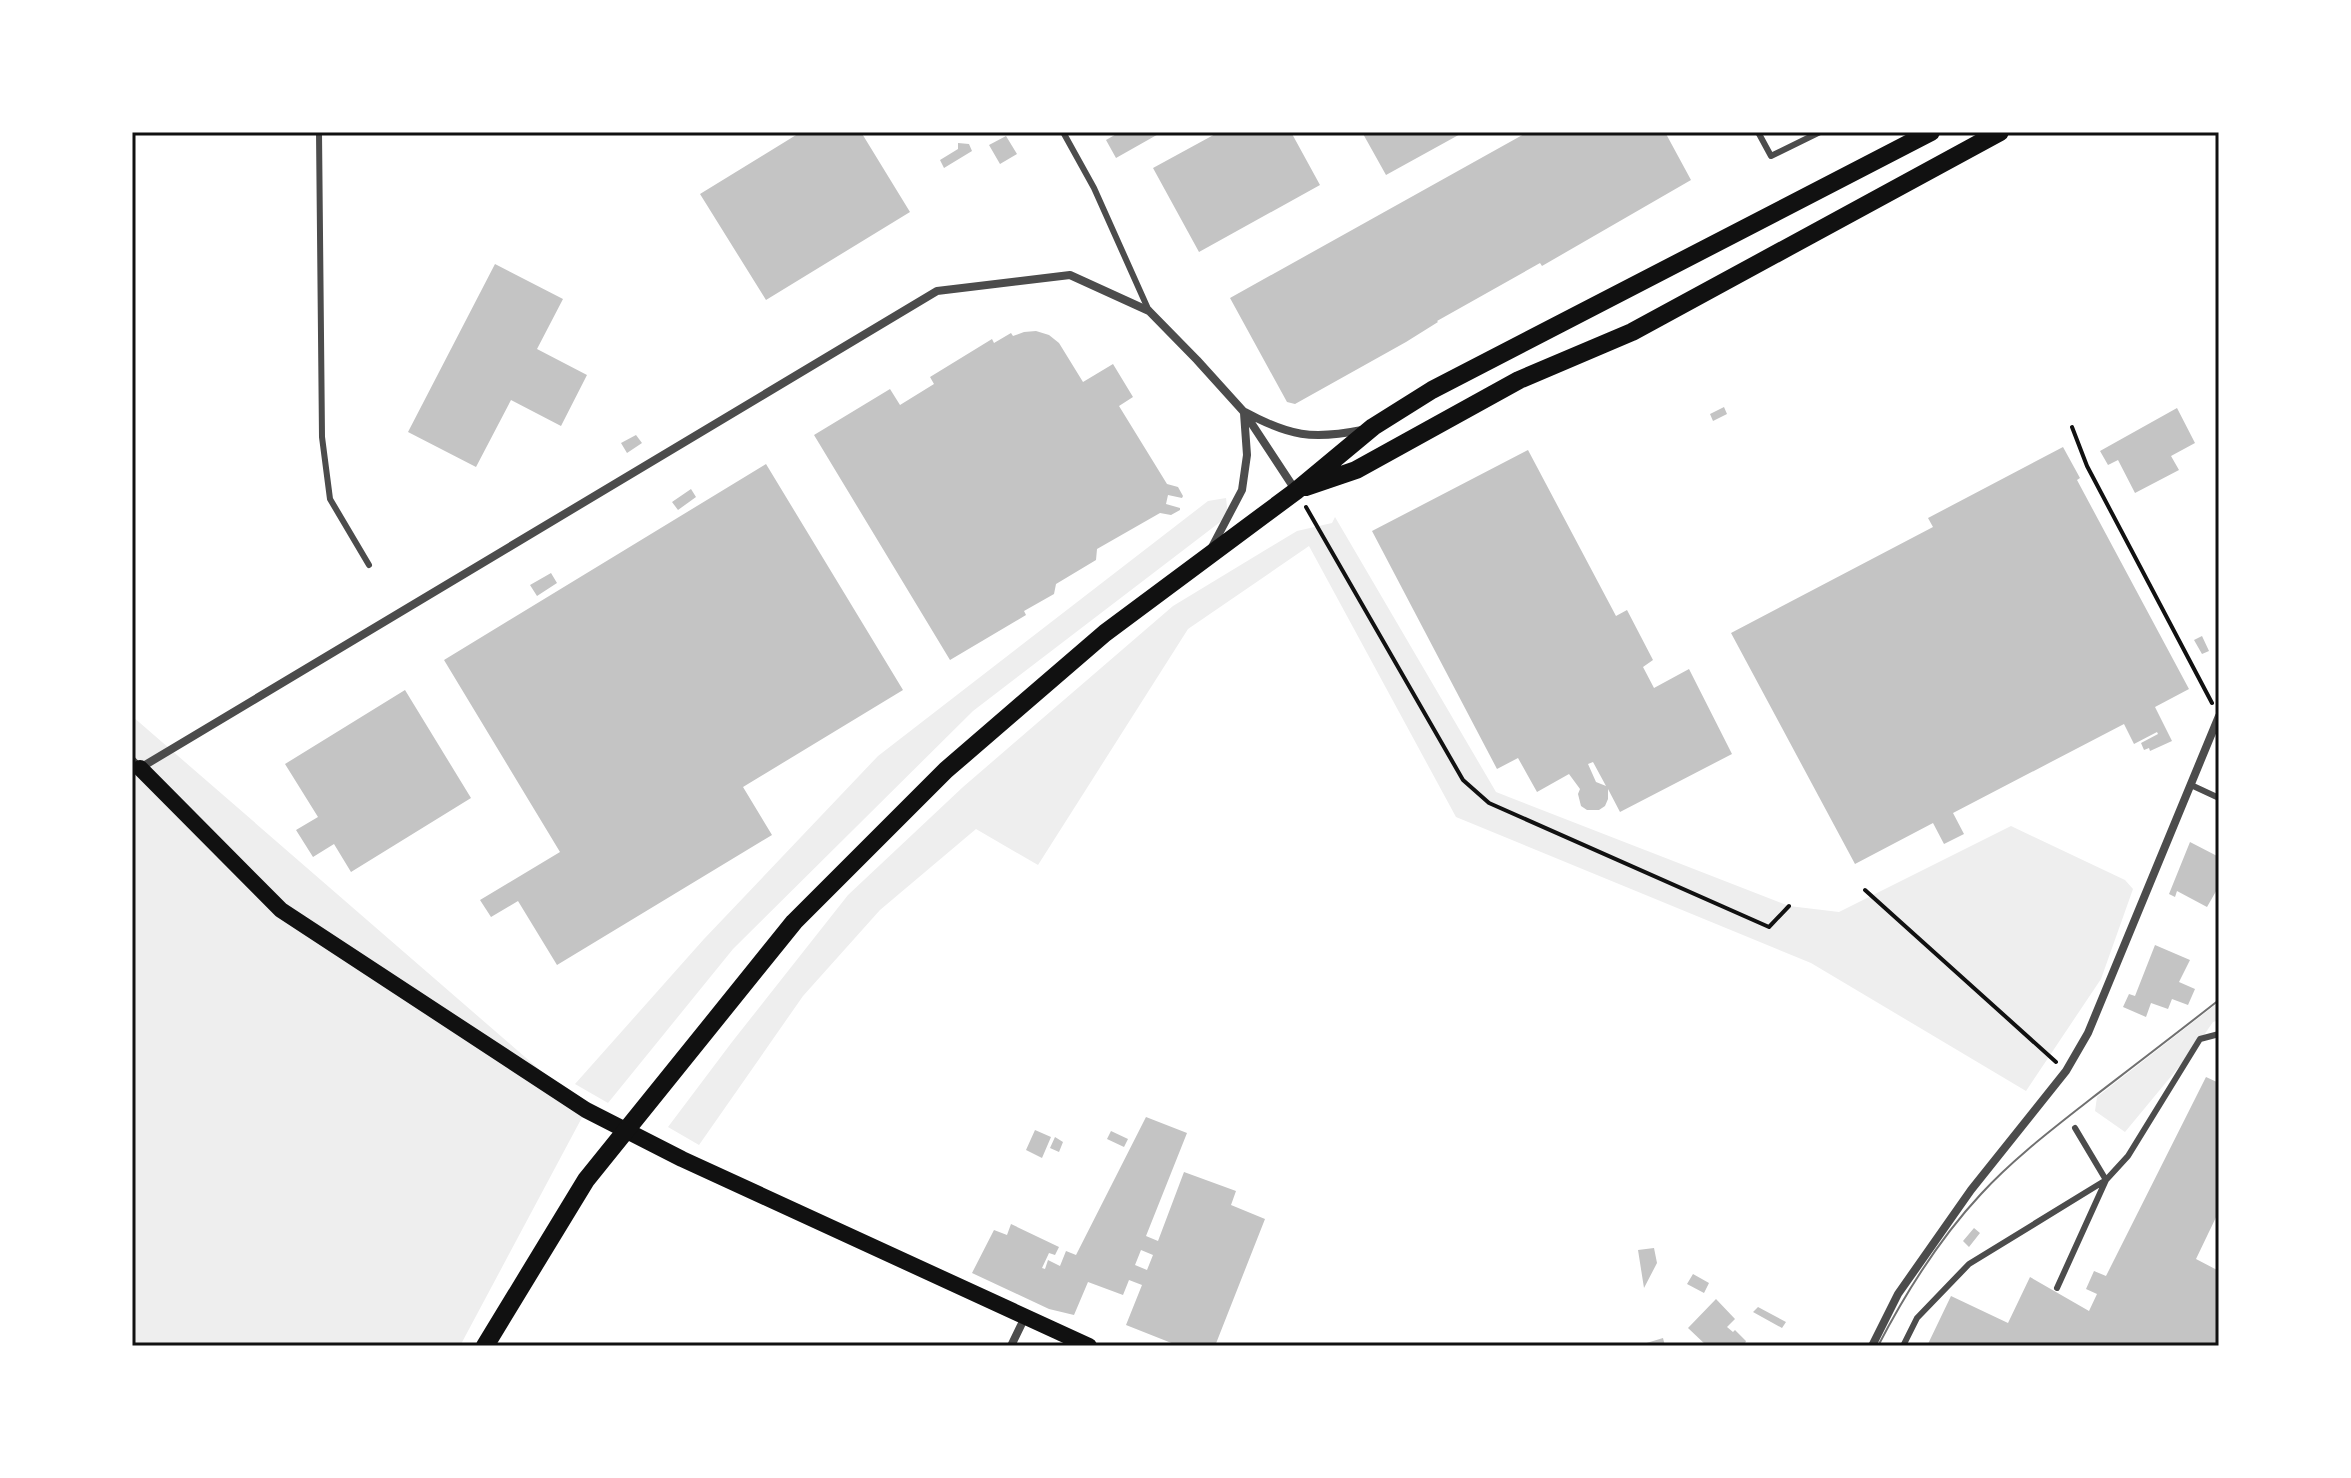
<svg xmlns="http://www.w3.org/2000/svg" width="2351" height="1478" font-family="'Archivo Narrow',sans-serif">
<rect width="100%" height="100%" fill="#fff"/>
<path fill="#eee" d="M 1226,498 L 1228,516 L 973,711 L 733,949 L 608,1103 L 575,1084 L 704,939 L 878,756 L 1208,501 Z
M 1335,517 L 1496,792 L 1789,906 L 1839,912 L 2011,826 L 2125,880 L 2133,889 L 2101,979 L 2026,1091 L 1811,963 L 1456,817 L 1309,546 L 1188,629 L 1038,865 L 976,829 L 880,910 L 803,996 L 699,1145 L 668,1127 L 732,1042 L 848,895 L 963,787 L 1173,606 L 1297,531 L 1332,523 Z
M 132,716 L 586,1110 L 460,1346 L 132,1346 Z
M 2219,1002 L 2219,1020 L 2213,1022 L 2197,1045 L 2125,1132 L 2095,1111 L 2097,1097 Z"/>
<path fill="#c4c4c4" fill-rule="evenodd" d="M 801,132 L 861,132 L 910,212 L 766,300 L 700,194 Z
M 1120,132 L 1162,132 L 1116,158 L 1106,140 Z
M 1219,132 L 1291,132 L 1320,185 L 1199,252 L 1153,168 Z
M 1362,132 L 1464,132 L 1386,175 Z
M 1528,132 L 1665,132 L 1691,180 L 1542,266 L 1540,263 L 1437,321 L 1438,322 L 1406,342 L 1295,404 L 1287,402 L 1230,298 Z
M 1006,136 L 1017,154 L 1000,164 L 989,145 Z
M 958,143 L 969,144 L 972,151 L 944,168 L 940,160 L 958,149 Z
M 495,264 L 563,299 L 537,349 L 587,375 L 561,426 L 511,400 L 476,467 L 408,432 Z
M 1036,331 L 1049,335 L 1059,343 L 1083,382 L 1113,364 L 1133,397 L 1119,406 L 1167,484 L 1178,487 L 1183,496 L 1182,498 L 1168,495 L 1166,504 L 1180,508 L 1180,510 L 1171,515 L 1160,513 L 1097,549 L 1096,560 L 1056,584 L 1054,594 L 1024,611 L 1026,615 L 950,660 L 814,435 L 890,389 L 900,405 L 934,384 L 930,377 L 992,339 L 994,343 L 1011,333 L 1013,336 L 1024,332 Z
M 1724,407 L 1727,414 L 1713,421 L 1710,414 Z
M 2177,408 L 2195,443 L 2171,456 L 2179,470 L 2135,493 L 2118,460 L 2108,465 L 2100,451 Z
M 636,435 L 642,443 L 627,453 L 621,443 Z
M 2063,447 L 2080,478 L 2077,480 L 2189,689 L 2155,707 L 2172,741 L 2150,751 L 2149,748 L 2144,750 L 2141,743 L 2158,734 L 2157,732 L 2134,744 L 2124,724 L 1953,813 L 1964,834 L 1944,844 L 1933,823 L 1855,864 L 1731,633 L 1933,527 L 1928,518 Z
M 1528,450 L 1616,616 L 1627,610 L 1653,660 L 1643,667 L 1654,688 L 1689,669 L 1732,754 L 1620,812 L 1608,789 L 1608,799 L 1605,806 L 1599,810 L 1587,810 L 1581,806 L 1578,794 L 1580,789 L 1569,774 L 1537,792 L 1518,758 L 1497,769 L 1372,531 ZM 1593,762 L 1606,786 L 1596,782 L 1588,764 Z
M 766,464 L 903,690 L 743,787 L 772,835 L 557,965 L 518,901 L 491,917 L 480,900 L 560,852 L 444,660 Z
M 691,489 L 696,497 L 678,510 L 672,502 Z
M 551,573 L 557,583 L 537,596 L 530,585 Z
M 2202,636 L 2209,651 L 2202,654 L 2194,640 Z
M 405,690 L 471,798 L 351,872 L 334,844 L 313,857 L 296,830 L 318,817 L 285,764 Z
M 2190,842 L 2219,857 L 2219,886 L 2207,907 L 2177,891 L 2175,897 L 2169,894 Z
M 2155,945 L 2190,960 L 2179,982 L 2195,989 L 2188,1005 L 2172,999 L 2168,1009 L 2151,1003 L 2146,1017 L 2123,1007 L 2129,994 L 2135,996 Z
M 2206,1077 L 2219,1083 L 2219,1211 L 2196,1259 L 2219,1271 L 2219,1346 L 1927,1346 L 1951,1296 L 2008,1323 L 2030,1277 L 2089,1311 L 2097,1294 L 2086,1289 L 2094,1271 L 2106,1276 Z
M 1146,1117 L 1187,1133 L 1146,1236 L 1158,1241 L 1184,1172 L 1236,1191 L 1231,1205 L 1265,1219 L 1215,1346 L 1179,1346 L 1126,1325 L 1142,1285 L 1129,1280 L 1123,1295 L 1088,1282 L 1074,1315 L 1049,1309 L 972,1273 L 994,1230 L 1007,1235 L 1011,1224 L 1059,1247 L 1055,1255 L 1049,1253 L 1042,1268 L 1045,1269 L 1048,1260 L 1060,1266 L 1066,1251 L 1076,1255 ZM 1141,1250 L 1153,1255 L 1147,1270 L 1135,1265 Z
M 1035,1130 L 1051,1137 L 1042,1158 L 1026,1150 Z
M 1111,1131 L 1128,1139 L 1124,1147 L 1107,1139 Z
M 1055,1137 L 1063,1142 L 1059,1152 L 1050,1148 Z
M 1974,1228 L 1980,1233 L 1969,1247 L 1963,1241 Z
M 1654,1248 L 1657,1263 L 1644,1288 L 1638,1250 Z
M 1693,1274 L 1709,1283 L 1704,1293 L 1687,1284 Z
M 1716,1299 L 1735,1319 L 1727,1327 L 1733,1332 L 1735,1330 L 1746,1341 L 1744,1346 L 1707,1346 L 1688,1328 Z
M 1758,1307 L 1786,1322 L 1782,1328 L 1753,1312 Z
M 1663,1338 L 1665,1346 L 1641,1346 L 1640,1345 Z"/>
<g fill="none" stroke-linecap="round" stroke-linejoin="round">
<path stroke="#111" stroke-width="4" d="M 2072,427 L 2087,466 L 2212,703
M 1306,507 L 1463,780 L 1489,803 L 1769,927 L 1789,906
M 1865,890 L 2056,1062"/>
<path stroke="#4c4c4c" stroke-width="6" d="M 319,132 L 322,437 L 330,499 L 369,565
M 1063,132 L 1094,188 L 1149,311
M 1758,132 L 1771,156 L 1820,132
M 2191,785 L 2219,798
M 2057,1288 L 2106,1180 L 2128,1156 L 2200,1039 L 2219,1034
M 1903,1346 L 1917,1318 L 1969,1264 L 2106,1180 L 2075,1128"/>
<path stroke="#4c4c4c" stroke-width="8" d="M 1245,412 C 1289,436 1312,440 1362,430
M 1212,547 L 1242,490 L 1247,455 L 1244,413
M 132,760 L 140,768 L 937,291 L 1070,275 L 1149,311 L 1197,360 L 1244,412 L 1296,491
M 1011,1346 L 1025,1317
M 1872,1346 L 1898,1294 L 1971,1190 L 2066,1071 L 2088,1033 L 2219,716"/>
<path stroke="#111" stroke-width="16" d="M 140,768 L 281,910 L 586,1110 L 682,1159 L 1089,1346"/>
<path stroke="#111" stroke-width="18" d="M 1306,487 L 1356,470 L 1519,380 L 1632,332 L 2000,132
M 485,1346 L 586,1180 L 794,922 L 946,770 L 1105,633 L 1296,491 L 1373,427 L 1432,390 L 1931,132"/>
<path stroke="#707070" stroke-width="2" d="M 1878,1346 C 1906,1292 1939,1239 1981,1194 C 2014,1158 2054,1128 2092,1098 C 2135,1065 2177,1033 2219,1000"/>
</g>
<rect width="2351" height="1478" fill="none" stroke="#ffffff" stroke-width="268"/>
<rect x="134" y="134" width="2083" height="1210" fill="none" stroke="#111" stroke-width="3"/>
</svg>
